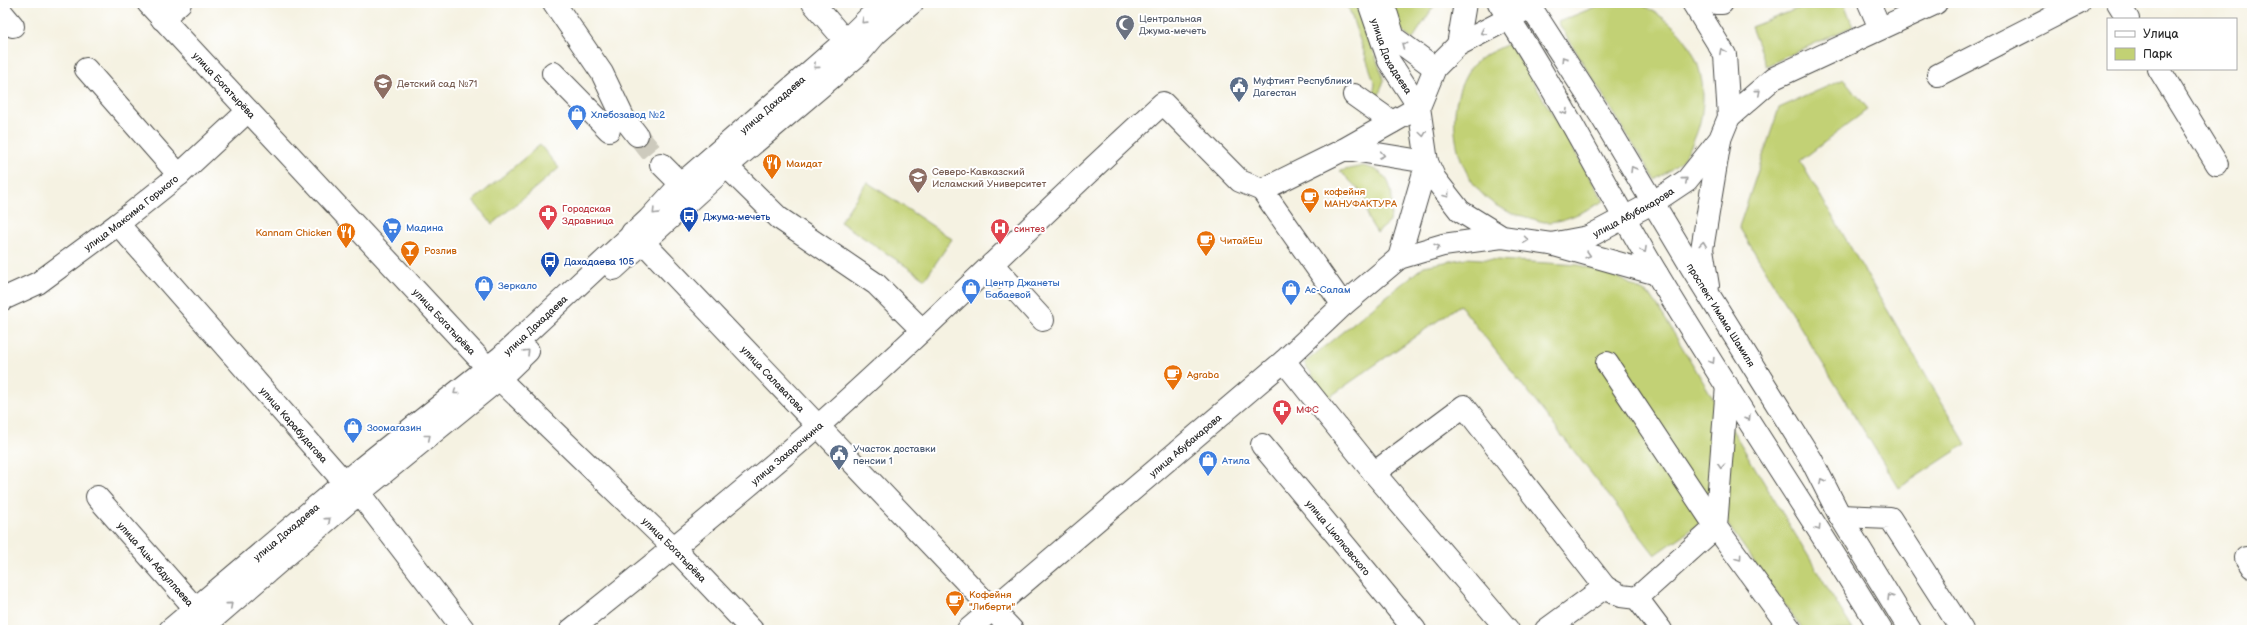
<svg xmlns="http://www.w3.org/2000/svg" width="2255" height="633" font-family="'Balsamiq Sans',sans-serif">
<rect width="100%" height="100%" fill="#fff"/>
<filter id="ink" filterUnits="userSpaceOnUse"><feTurbulence type="fractalNoise" baseFrequency=".025" numOctaves="2"/><feDisplacementMap in="SourceGraphic" scale="8" xChannelSelector="R" yChannelSelector="G"/><feConvolveMatrix kernelMatrix="1 2 1 2 8 2 1 2 1" color-interpolation-filters="sRGB"/></filter>
<filter id="wash" filterUnits="userSpaceOnUse"><feTurbulence type="fractalNoise" baseFrequency=".012" numOctaves="4" result="noise"/><feDisplacementMap in="SourceGraphic" scale="16" xChannelSelector="R" yChannelSelector="G"/><feGaussianBlur stdDeviation="0.9" result="paint"/><feColorMatrix in="noise" values="0 0 0 0 0 0 0 0 0 0 0 0 0 0 0 0 0 1.4 0 .05"/><feComposite in="paint" operator="in"/></filter>
<g filter="url(#wash)">
<rect width="100%" height="100%" fill="#f5f2e2"/>
<path fill="#c2d174" stroke="#767e50" d="M 1347,3 L 1356,3 L 1384,80 L 1377,101 L 1372,100 L 1375,84 Z
M 1390,3 L 1436,3 L 1412,40 L 1399,28 Z
M 1605,3 C 1617,3 1630,2 1641,5 C 1647,7 1652,11 1657,14 C 1708,44 1717,114 1682,160 C 1675,168 1663,174 1655,180 L 1558,22 Z
M 1812,3 L 1844,3 L 1853,26 L 1766,66 L 1751,27 Z
M 1510,43 L 1604,201 C 1587,210 1563,223 1544,222 C 1538,221 1532,218 1526,217 C 1521,215 1514,215 1509,212 C 1456,191 1439,114 1470,69 C 1478,56 1497,50 1510,43 Z
M 1844,79 L 1868,109 L 1800,161 L 1966,444 L 1899,488 L 1739,227 L 1779,108 Z
M 540,145 L 559,168 L 492,224 L 473,201 Z
M 1363,166 C 1395,172 1394,196 1390,222 L 1377,233 L 1368,219 L 1365,196 L 1340,171 Z
M 867,182 L 952,239 L 925,279 L 840,222 Z
M 1466,258 L 1579,265 L 1616,276 L 1652,297 L 1853,630 L 1803,630 L 1718,511 L 1655,555 L 1460,305 L 1328,398 L 1304,363 L 1424,266 Z"/>
</g>
<g filter="url(#ink)">
<g fill="none" stroke-linecap="round" stroke-linejoin="round">
<path stroke="#cdcabd" stroke-width="22" stroke-dasharray="22 11" stroke-linecap="butt" d="M 637,135 L 661,164"/>
<defs>
<g id="minor">
<path id="s1" d="M 148,3 L 487,367 L 674,548 L 752,630"/>
<path d="M 554,3 L 602,73 L 623,117 L 637,135"/>
<path d="M 2118,3 L 2128,19"/>
<path d="M 3,14 L 13,26"/>
<path d="M 162,19 L 180,3"/>
<path d="M 86,69 L 179,175"/>
<path d="M 2159,69 L 2217,164"/>
<path d="M 553,73 L 609,130"/>
<path d="M 1938,75 L 2079,3"/>
<path d="M 1354,95 L 1392,122"/>
<path d="M 1343,150 L 1353,150 L 1427,162 L 1399,258"/>
<path d="M 715,155 L 779,218 L 876,284 L 922,330"/>
<path d="M 661,164 L 681,184"/>
<path id="s2" d="M 118,224 L 345,483 L 359,493 L 464,630"/>
<path id="s3" d="M 632,233 L 644,243 L 1012,630"/>
<path d="M 992,264 L 1043,320"/>
<path id="s4" d="M 3,299 L 38,283 L 118,224 L 179,175 L 248,111"/>
<path d="M 1343,305 L 1262,190 L 1343,150 L 1419,107"/>
<path d="M 1284,361 L 1374,473 L 1508,630"/>
<path d="M 1727,385 L 1716,527 L 1791,630"/>
<path id="s5" d="M 1262,445 L 1415,630"/>
<path d="M 1374,473 L 1464,406 L 1605,587"/>
<path id="s6" d="M 97,497 L 208,623"/>
<path d="M 1840,516 L 1890,518 L 1962,630"/>
<path d="M 2246,558 L 2252,567"/>
<path d="M 1637,598 L 1661,630"/>
<path id="s7" d="M 571,630 C 654,564 737,497 817,427 C 936,322 1046,209 1163,103 L 1240,181 L 1262,190"/>
<path id="s8" d="M 968,630 L 1284,361 L 1343,305 L 1399,258 L 1443,245 L 1502,237"/>
<path d="M 1546,630 L 1605,587 L 1621,596 L 1637,598 L 1716,527 L 1607,363"/>
</g>
<g id="major">
<path d="M 813,3 L 854,51"/>
<path id="s9" d="M 1369,3 L 1389,61 L 1419,107"/>
<path d="M 1499,3 C 1557,90 1603,184 1657,274 C 1729,394 1808,510 1881,630"/>
<path id="s10" d="M 1528,3 L 1603,119 L 1692,268 L 1811,459 L 1840,516 L 1910,630"/>
<path d="M 1716,3 L 1722,3"/>
<path d="M 1869,3 L 1880,28"/>
<path id="s11" d="M 1521,12 L 1458,45 L 1435,68 L 1419,107 L 1427,162 L 1435,179 L 1460,211 L 1502,237 L 1551,244 L 1588,237 L 1654,202 L 1687,180 L 1720,139 L 1729,117 L 1725,55 L 1693,3"/>
<path d="M 1387,15 L 1394,38 L 1435,68"/>
<path d="M 1458,45 L 1465,3"/>
<path d="M 1729,117 L 1774,78 L 1936,3"/>
<path d="M 1554,245 L 1657,274"/>
<path d="M 614,269 L 726,167 L 858,55 L 876,34 L 912,3"/>
<path d="M 1708,286 L 1702,249 L 1720,140"/>
<path id="s12" d="M 170,630 L 358,471 L 501,357 L 649,219 L 681,184 L 845,41 L 884,3"/>
<path d="M 200,630 L 359,493 L 499,379 L 528,351"/>
</g>
</defs>
<use href="#minor" stroke="#494946" stroke-width="24"/>
<use href="#major" stroke="#494946" stroke-width="24"/>
<use href="#minor" stroke="#fff" stroke-width="22"/>
<use href="#major" stroke="#fff" stroke-width="22"/>
</g>
<defs><path id="oneway-chevron" d="M-2-3.5L2.5 0L-2 3.5" fill="none" stroke-width="1.6" stroke-linecap="round" stroke-linejoin="round"/></defs>
<g stroke="#a0a0a0">
<use href="#oneway-chevron" transform="translate(864 21) rotate(136)"/>
<use href="#oneway-chevron" transform="translate(1483 32) rotate(153)"/>
<use href="#oneway-chevron" transform="translate(1404 45) rotate(-143)"/>
<use href="#oneway-chevron" transform="translate(1722 51) rotate(-118)"/>
<use href="#oneway-chevron" transform="translate(1564 59) rotate(-123)"/>
<use href="#oneway-chevron" transform="translate(816 66) rotate(139)"/>
<use href="#oneway-chevron" transform="translate(1758 92) rotate(-41)"/>
<use href="#oneway-chevron" transform="translate(1565 112) rotate(59)"/>
<use href="#oneway-chevron" transform="translate(1423 134) rotate(82)"/>
<use href="#oneway-chevron" transform="translate(1382 155) rotate(10)"/>
<use href="#oneway-chevron" transform="translate(1633 169) rotate(-121)"/>
<use href="#oneway-chevron" transform="translate(1685 180) rotate(-41)"/>
<use href="#oneway-chevron" transform="translate(1447 195) rotate(53)"/>
<use href="#oneway-chevron" transform="translate(655 212) rotate(134)"/>
<use href="#oneway-chevron" transform="translate(1526 240) rotate(8)"/>
<use href="#oneway-chevron" transform="translate(1703 244) rotate(-83)"/>
<use href="#oneway-chevron" transform="translate(1437 247) rotate(-17)"/>
<use href="#oneway-chevron" transform="translate(1644 250) rotate(60)"/>
<use href="#oneway-chevron" transform="translate(1588 255) rotate(16)"/>
<use href="#oneway-chevron" transform="translate(527 352) rotate(-44)"/>
<use href="#oneway-chevron" transform="translate(1712 361) rotate(58)"/>
<use href="#oneway-chevron" transform="translate(456 392) rotate(141)"/>
<use href="#oneway-chevron" transform="translate(1748 418) rotate(57)"/>
<use href="#oneway-chevron" transform="translate(428 437) rotate(-39)"/>
<use href="#oneway-chevron" transform="translate(1721 466) rotate(94)"/>
<use href="#oneway-chevron" transform="translate(1822 481) rotate(-117)"/>
<use href="#oneway-chevron" transform="translate(328 520) rotate(-41)"/>
<use href="#oneway-chevron" transform="translate(1818 528) rotate(57)"/>
<use href="#oneway-chevron" transform="translate(1739 558) rotate(54)"/>
<use href="#oneway-chevron" transform="translate(1890 597) rotate(-122)"/>
<use href="#oneway-chevron" transform="translate(230 605) rotate(-41)"/>
</g>
</g>
<defs>
<symbol id="mosque-pin" viewBox="-11 -11 22 30"><path d="M0 17L-7.5 6A9.5 9.5 0 1 1 7.5 6Z" fill="#6b7280" stroke="#fff"/><path d="M3.5-4.9A6 6 0 1 0 3.5 4.9A5 5 0 1 1 3.5-4.9Z" fill="#fff"/></symbol>
<symbol id="school-pin" viewBox="-11 -11 22 30"><path d="M0 17L-7.5 6A9.5 9.5 0 1 1 7.5 6Z" fill="#8d6e63" stroke="#fff"/><path d="M0-5L7-2L0 1L-7-2ZM-4 1L0 2.5L4 1V4Q0 6-4 4Z" fill="#fff"/></symbol>
<symbol id="civic-pin" viewBox="-11 -11 22 30"><path d="M0 17L-7.5 6A9.5 9.5 0 1 1 7.5 6Z" fill="#5c6f8a" stroke="#fff"/><path d="M-.6-6.5H3V-4.5H.6V-3L4-1V1h2V6H-6V1h2V-1L-.6-3ZM-1.2 2.5V6h2.4V2.5Z" fill="#fff"/></symbol>
<symbol id="shop-pin" viewBox="-11 -11 22 30"><path d="M0 17L-7.5 6A9.5 9.5 0 1 1 7.5 6Z" fill="#3f7fe0" stroke="#fff"/><path d="M-5-2.5h2.3a2.7 3.5 0 0 1 5.4 0H5L5.5 6h-11ZM-1.5-2.5h3a1.5 2.3 0 0 0-3 0Z" fill="#fff"/></symbol>
<symbol id="restaurant-pin" viewBox="-11 -11 22 30"><path d="M0 17L-7.5 6A9.5 9.5 0 1 1 7.5 6Z" fill="#e8710a" stroke="#fff"/><path d="M-5-6h1v4h1v-4h1v4h1v-4h1v5L-1.5 .5V6h-2V.5L-5-1ZM5-6V6H3V1.5H1.5Q1.5-4 5-6Z" fill="#fff"/></symbol>
<symbol id="university-pin" viewBox="-11 -11 22 30"><path d="M0 17L-7.5 6A9.5 9.5 0 1 1 7.5 6Z" fill="#8d6e63" stroke="#fff"/><path d="M0-5L7-2L0 1L-7-2ZM-4 1L0 2.5L4 1V4Q0 6-4 4Z" fill="#fff"/></symbol>
<symbol id="cafe-pin" viewBox="-11 -11 22 30"><path d="M0 17L-7.5 6A9.5 9.5 0 1 1 7.5 6Z" fill="#e8710a" stroke="#fff"/><path d="M-5.5-4.5H6V0H3Q3 3.5 0 3.5H-2.5Q-5.5 3.5-5.5 0ZM3-3.2v2h1.7v-2ZM-6 4.5H4V6H-6Z" fill="#fff"/></symbol>
<symbol id="pharmacy-pin" viewBox="-11 -11 22 30"><path d="M0 17L-7.5 6A9.5 9.5 0 1 1 7.5 6Z" fill="#e0444e" stroke="#fff"/><path d="M-2-6h4v4h4v4h-4v4h-4v-4h-4v-4h4Z" fill="#fff"/></symbol>
<symbol id="bus-pin" viewBox="-11 -11 22 30"><path d="M0 17L-7.5 6A9.5 9.5 0 1 1 7.5 6Z" fill="#1a4fb4" stroke="#fff"/><path d="M-5-6H5V4H4V6H2V4H-2V6H-4V4H-5ZM-3.5-4V0h7V-4ZM-3.5 1.2v1.5H-2V1.2ZM2 1.2v1.5H3.5V1.2Z" fill="#fff"/></symbol>
<symbol id="supermarket-pin" viewBox="-11 -11 22 30"><path d="M0 17L-7.5 6A9.5 9.5 0 1 1 7.5 6Z" fill="#3f7fe0" stroke="#fff"/><path d="M-6-5.5h2.5l.6 2H6L4.5 2H-2.5L-4.4-4H-6ZM-1.5 3.2a1.3 1.3 0 1 0 .1 0ZM3 3.2a1.3 1.3 0 1 0 .1 0Z" fill="#fff"/></symbol>
<symbol id="hospital-pin" viewBox="-11 -11 22 30"><path d="M0 17L-7.5 6A9.5 9.5 0 1 1 7.5 6Z" fill="#e0444e" stroke="#fff"/><path d="M-5-5h3v3.5h4V-5h3V5h-3V1.5h-4V5h-3Z" fill="#fff"/></symbol>
<symbol id="bar-pin" viewBox="-11 -11 22 30"><path d="M0 17L-7.5 6A9.5 9.5 0 1 1 7.5 6Z" fill="#e8710a" stroke="#fff"/><path d="M-6-5H6L.8 .8V4.5H3.5V6h-7V4.5H-.8V.8Z" fill="#fff"/></symbol>
</defs>
<g fill-rule="evenodd">
<use href="#mosque-pin" x="1114" y="13" width="22" height="30"/>
<use href="#school-pin" x="372" y="72" width="22" height="30"/>
<use href="#civic-pin" x="1228" y="75" width="22" height="30"/>
<use href="#shop-pin" x="566" y="103" width="22" height="30"/>
<use href="#restaurant-pin" x="761" y="152" width="22" height="30"/>
<use href="#university-pin" x="907" y="166" width="22" height="30"/>
<use href="#cafe-pin" x="1299" y="186" width="22" height="30"/>
<use href="#pharmacy-pin" x="537" y="203" width="22" height="30"/>
<use href="#bus-pin" x="678" y="205" width="22" height="30"/>
<use href="#supermarket-pin" x="381" y="216" width="22" height="30"/>
<use href="#hospital-pin" x="989" y="217" width="22" height="30"/>
<use href="#restaurant-pin" x="335" y="221" width="22" height="30"/>
<use href="#cafe-pin" x="1195" y="229" width="22" height="30"/>
<use href="#bar-pin" x="399" y="239" width="22" height="30"/>
<use href="#bus-pin" x="539" y="250" width="22" height="30"/>
<use href="#shop-pin" x="473" y="274" width="22" height="30"/>
<use href="#shop-pin" x="960" y="277" width="22" height="30"/>
<use href="#shop-pin" x="1280" y="278" width="22" height="30"/>
<use href="#cafe-pin" x="1162" y="363" width="22" height="30"/>
<use href="#pharmacy-pin" x="1271" y="398" width="22" height="30"/>
<use href="#shop-pin" x="342" y="416" width="22" height="30"/>
<use href="#civic-pin" x="828" y="443" width="22" height="30"/>
<use href="#shop-pin" x="1197" y="449" width="22" height="30"/>
<use href="#cafe-pin" x="944" y="589" width="22" height="30"/>
</g>
<g text-anchor="middle" stroke-width="4" stroke-linejoin="round" paint-order="stroke">
<g font-size="10" fill="#5b616d" stroke="#fff" text-anchor="start">
<text x="1139" y="22">Центральная<tspan x="1139" dy="12">Джума-мечеть</tspan></text>
</g>
<g font-size="10" fill="#2b2b2b" stroke="#fff">
<text dy="4" stroke="none"><textPath href="#s9" startOffset="58">улица Дахадаева</textPath></text>
<text dy="4" stroke="none"><textPath href="#s1" startOffset="112">улица Богатырёва</textPath></text>
<text dy="4" stroke="none"><textPath href="#s12" startOffset="800">улица Дахадаева</textPath></text>
<text dy="4" stroke="none"><textPath href="#s11" startOffset="449">улица Абубакарова</textPath></text>
<text dy="4" stroke="none"><textPath href="#s4" startOffset="155">улица Максима Горького</textPath></text>
<text dy="4" stroke="none"><textPath href="#s10" startOffset="367">проспект Имама Шамиля</textPath></text>
<text dy="4" stroke="none"><textPath href="#s1" startOffset="435">улица Богатырёва</textPath></text>
<text dy="4" stroke="none"><textPath href="#s12" startOffset="476">улица Дахадаева</textPath></text>
<text dy="4" stroke="none"><textPath href="#s3" startOffset="203">улица Салаватова</textPath></text>
<text dy="4" stroke="none"><textPath href="#s2" startOffset="267">улица Карабудагова</textPath></text>
<text dy="4" stroke="none"><textPath href="#s8" startOffset="285">улица Абубакарова</textPath></text>
<text dy="4" stroke="none"><textPath href="#s7" startOffset="279">улица Захарочкина</textPath></text>
<text dy="4" stroke="none"><textPath href="#s12" startOffset="152">улица Дахадаева</textPath></text>
<text dy="4" stroke="none"><textPath href="#s5" startOffset="120">улица Циолковского</textPath></text>
<text dy="4" stroke="none"><textPath href="#s1" startOffset="759">улица Богатырёва</textPath></text>
<text dy="4" stroke="none"><textPath href="#s6" startOffset="89">улица Ацы Абдуллаева</textPath></text>
</g>
<g font-size="10" fill="#4e5e75" stroke="#fff" text-anchor="start">
<text x="1253" y="84">Муфтият Республики<tspan x="1253" dy="12">Дагестан</tspan></text>
<text x="853" y="452">Участок доставки<tspan x="853" dy="12">пенсии 1</tspan></text>
</g>
<g font-size="10" fill="#785e54" stroke="#fff" text-anchor="start">
<text x="397" y="87">Детский сад №71</text>
<text x="932" y="175">Северо-Кавказский<tspan x="932" dy="12">Исламский Университет</tspan></text>
</g>
<g font-size="10" fill="#366cbe" stroke="#fff" text-anchor="start">
<text x="591" y="118">Хлебозавод №2</text>
<text x="406" y="231">Мадина</text>
<text x="985" y="286">Центр Джанеты<tspan x="985" dy="12">Бабаевой</tspan></text>
<text x="498" y="289">Зеркало</text>
<text x="1305" y="293">Ас-Салам</text>
<text x="367" y="431">Зоомагазин</text>
<text x="1222" y="464">Атила</text>
</g>
<g font-size="10" fill="#c56008" stroke="#fff" text-anchor="start">
<text x="786" y="167">Маидат</text>
<text x="1324" y="195">кофейня<tspan x="1324" dy="12">МАНУФАКТУРА</tspan></text>
<text x="332" y="236" text-anchor="end">Kannam Chicken</text>
<text x="1220" y="244">ЧитайЕш</text>
<text x="424" y="254">Розлив</text>
<text x="1187" y="378">Agraba</text>
<text x="969" y="598">Кофейня<tspan x="969" dy="12">"Либерти"</tspan></text>
</g>
<g font-size="10" fill="#be3a42" stroke="#fff" text-anchor="start">
<text x="562" y="212">Городская<tspan x="562" dy="12">Здравница</tspan></text>
<text x="1014" y="232">синтез</text>
<text x="1296" y="413">МФС</text>
</g>
<g font-size="10" fill="#164399" stroke="#fff" text-anchor="start">
<text x="703" y="220">Джума-мечеть</text>
<text x="564" y="265">Дахадаева 105</text>
</g>
</g>
<rect width="2255" height="633" fill="none" stroke="#fff" stroke-width="16"/>
<rect x="2107" y="18" width="130" height="52" fill="#ffffff" stroke="#aaaaaa"/>
<rect x="2115" y="31" width="20" height="6" fill="#ffffff" stroke="#aaaaaa"/>
<text x="2143" y="38" font-size="12" fill="#2b2b2b">Улица</text>
<rect x="2115" y="48" width="20" height="12" fill="#c2d174" stroke="#aaaaaa"/>
<text x="2143" y="58" font-size="12" fill="#2b2b2b">Парк</text>
</svg>
